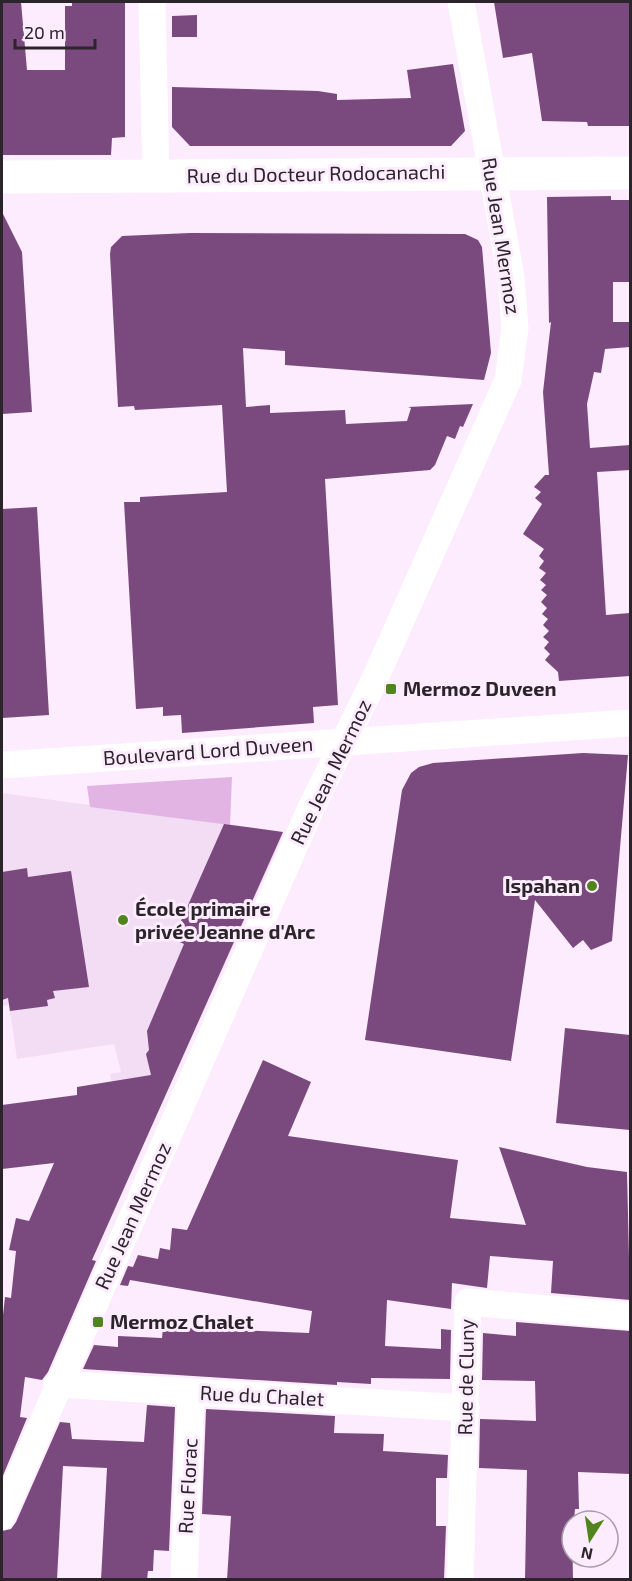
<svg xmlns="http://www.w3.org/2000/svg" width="632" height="1581" font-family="'Exo 2',sans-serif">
<rect width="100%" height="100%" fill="#fcecfd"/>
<path fill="#f3ddf4" d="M 2,793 L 277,831 L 283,835 L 158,1112 L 154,1078 L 112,1083 L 110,1074 L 121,1072 L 114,1044 L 17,1059 L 9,1005 L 2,1006 Z"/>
<path fill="#e1b4e4" d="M 232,777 L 230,825 L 90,807 L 87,786 Z"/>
<path fill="#7a497e" d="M 2,2 L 21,2 L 27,70 L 65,70 L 65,6 L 72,6 L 72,2 L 125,2 L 125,137 L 112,138 L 111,155 L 2,155 Z
M 494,2 L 630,2 L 630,126 L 588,126 L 587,122 L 542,121 L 532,53 L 503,58 Z
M 197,15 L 197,37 L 172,37 L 172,16 Z
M 453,64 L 465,131 L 451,146 L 190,146 L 172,127 L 172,87 L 318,91 L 337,94 L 337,100 L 411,98 L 407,70 Z
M 611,196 L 611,200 L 630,200 L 630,282 L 613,282 L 613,322 L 630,322 L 630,347 L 605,349 L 601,373 L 594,372 L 587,404 L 590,448 L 630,445 L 630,470 L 597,472 L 606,615 L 630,613 L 630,676 L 559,681 L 558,672 L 545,660 L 550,654 L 544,648 L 549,642 L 543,637 L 549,631 L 543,625 L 548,619 L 542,614 L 547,608 L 541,602 L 547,595 L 541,590 L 546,585 L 540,580 L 546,573 L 539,568 L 544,561 L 539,556 L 544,549 L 523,534 L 542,504 L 535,498 L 541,492 L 534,487 L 545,475 L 549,475 L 543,392 L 551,322 L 549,323 L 547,197 Z
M 2,212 L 22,252 L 32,412 L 2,414 Z
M 190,233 L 465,234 L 478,240 L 482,247 L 491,353 L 484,380 L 285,365 L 285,351 L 243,348 L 246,407 L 270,405 L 270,413 L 345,410 L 346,424 L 407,421 L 411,408 L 408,407 L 473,404 L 463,427 L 460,426 L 455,439 L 447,436 L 435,465 L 430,470 L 325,479 L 338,705 L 313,707 L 314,723 L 182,733 L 181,715 L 163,716 L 163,707 L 136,709 L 124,502 L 140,502 L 140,497 L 227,492 L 222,405 L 135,410 L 134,406 L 118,407 L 110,254 L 111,247 L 122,236 Z
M 37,507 L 49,715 L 2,718 L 2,509 Z
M 583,753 L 628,755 L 612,941 L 591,950 L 583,940 L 573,948 L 535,900 L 511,1061 L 365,1040 L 402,790 L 411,773 L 419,767 L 433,763 Z
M 224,824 L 283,832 L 92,1260 L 96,1261 L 48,1372 L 42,1380 L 25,1377 L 20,1417 L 27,1418 L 2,1478 L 2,1324 L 5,1297 L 11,1298 L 16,1251 L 9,1250 L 16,1218 L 29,1221 L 54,1163 L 2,1169 L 2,1105 L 77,1095 L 77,1087 L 151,1075 L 146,1054 L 149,1050 L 147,1031 L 184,944 L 173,939 Z
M 27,868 L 28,877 L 71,871 L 89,987 L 53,991 L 55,998 L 47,1000 L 48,1006 L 10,1011 L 8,998 L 2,1000 L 2,872 Z
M 565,1028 L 630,1035 L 630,1130 L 556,1123 Z
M 263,1060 L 311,1082 L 288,1136 L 458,1160 L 450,1218 L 526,1225 L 499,1147 L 587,1167 L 627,1172 L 630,1300 L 551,1293 L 553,1261 L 490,1256 L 487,1288 L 452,1283 L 451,1309 L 387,1300 L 385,1346 L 441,1349 L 441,1329 L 451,1330 L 450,1379 L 371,1378 L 371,1384 L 337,1382 L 337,1385 L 83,1369 L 94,1345 L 118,1347 L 118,1336 L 162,1338 L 163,1327 L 309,1333 L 312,1311 L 130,1280 L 128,1286 L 120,1285 L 128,1266 L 133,1267 L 138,1255 L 158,1259 L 160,1248 L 170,1250 L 172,1228 L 187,1230 Z
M 516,1322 L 630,1331 L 630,1474 L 578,1472 L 579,1509 L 575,1509 L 574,1521 L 572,1521 L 573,1580 L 525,1580 L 527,1470 L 479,1468 L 480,1419 L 536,1421 L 535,1381 L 482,1380 L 483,1333 L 516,1336 Z
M 147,1405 L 175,1407 L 169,1551 L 154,1550 L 153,1571 L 148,1571 L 147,1580 L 101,1580 L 107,1468 L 63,1466 L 57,1580 L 2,1580 L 2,1531 L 11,1529 L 16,1522 L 60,1422 L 70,1423 L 72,1439 L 144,1442 Z
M 206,1409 L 335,1416 L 334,1433 L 384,1434 L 383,1451 L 448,1455 L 447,1478 L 436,1478 L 436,1526 L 446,1526 L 444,1580 L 227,1580 L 231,1516 L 202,1514 Z"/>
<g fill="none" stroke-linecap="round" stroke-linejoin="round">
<path stroke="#fff" stroke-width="27" d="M 152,2 L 156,176
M 2,765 L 630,723
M 57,1384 L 466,1408
M 2,1516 L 311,808 L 374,681 L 508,380 L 515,328 L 511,277 L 461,2
M 184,1580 L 191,1392
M 460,1580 L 468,1302 L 630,1316"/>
<path stroke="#fff" stroke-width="33" d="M 2,177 L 630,173"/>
</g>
<g fill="#50851d" stroke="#fcecfd" stroke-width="2">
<rect x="385" y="683" width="12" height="12" rx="3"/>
<circle cx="592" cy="886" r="6"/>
<circle cx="123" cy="920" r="6"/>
<rect x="92" y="1316" width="12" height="12" rx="3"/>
</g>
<g text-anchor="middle" stroke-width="6" stroke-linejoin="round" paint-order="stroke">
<g font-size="20" fill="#2b252b" stroke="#fcecfd">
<text transform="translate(316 174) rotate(-1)" y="7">Rue du Docteur Rodocanachi</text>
<text transform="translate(501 236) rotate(81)" y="7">Rue Jean Mermoz</text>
<text transform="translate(208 751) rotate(-4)" y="7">Boulevard Lord Duveen</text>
<text transform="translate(331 772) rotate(-64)" y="7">Rue Jean Mermoz</text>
<text transform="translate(133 1216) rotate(-66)" y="7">Rue Jean Mermoz</text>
<text transform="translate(466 1377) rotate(-89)" y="7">Rue de Cluny</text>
<text transform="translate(262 1396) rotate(3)" y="7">Rue du Chalet</text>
<text transform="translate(188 1486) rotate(-87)" y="7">Rue Florac</text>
</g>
<g font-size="20" font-weight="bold" fill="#2b252b" stroke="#fcecfd" text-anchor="start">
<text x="403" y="696">Mermoz Duveen</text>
<text x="580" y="893" text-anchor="end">Ispahan</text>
<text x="135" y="916">École primaire<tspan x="135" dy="23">privée Jeanne d'Arc</tspan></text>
<text x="110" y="1329">Mermoz Chalet</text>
</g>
</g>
<rect width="632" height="1581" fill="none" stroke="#2b252b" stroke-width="6"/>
<g transform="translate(590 1539) rotate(192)"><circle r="28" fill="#fcecfd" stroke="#a89ca9" stroke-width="1.5"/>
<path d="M0-4.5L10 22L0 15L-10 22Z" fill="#50851d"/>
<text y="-9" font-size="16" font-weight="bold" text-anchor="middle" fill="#2b252b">N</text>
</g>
<path d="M15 39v9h80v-9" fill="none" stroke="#2b252b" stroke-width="3"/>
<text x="24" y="39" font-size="18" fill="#2b252b" stroke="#fcecfd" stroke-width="4.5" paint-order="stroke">20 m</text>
</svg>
